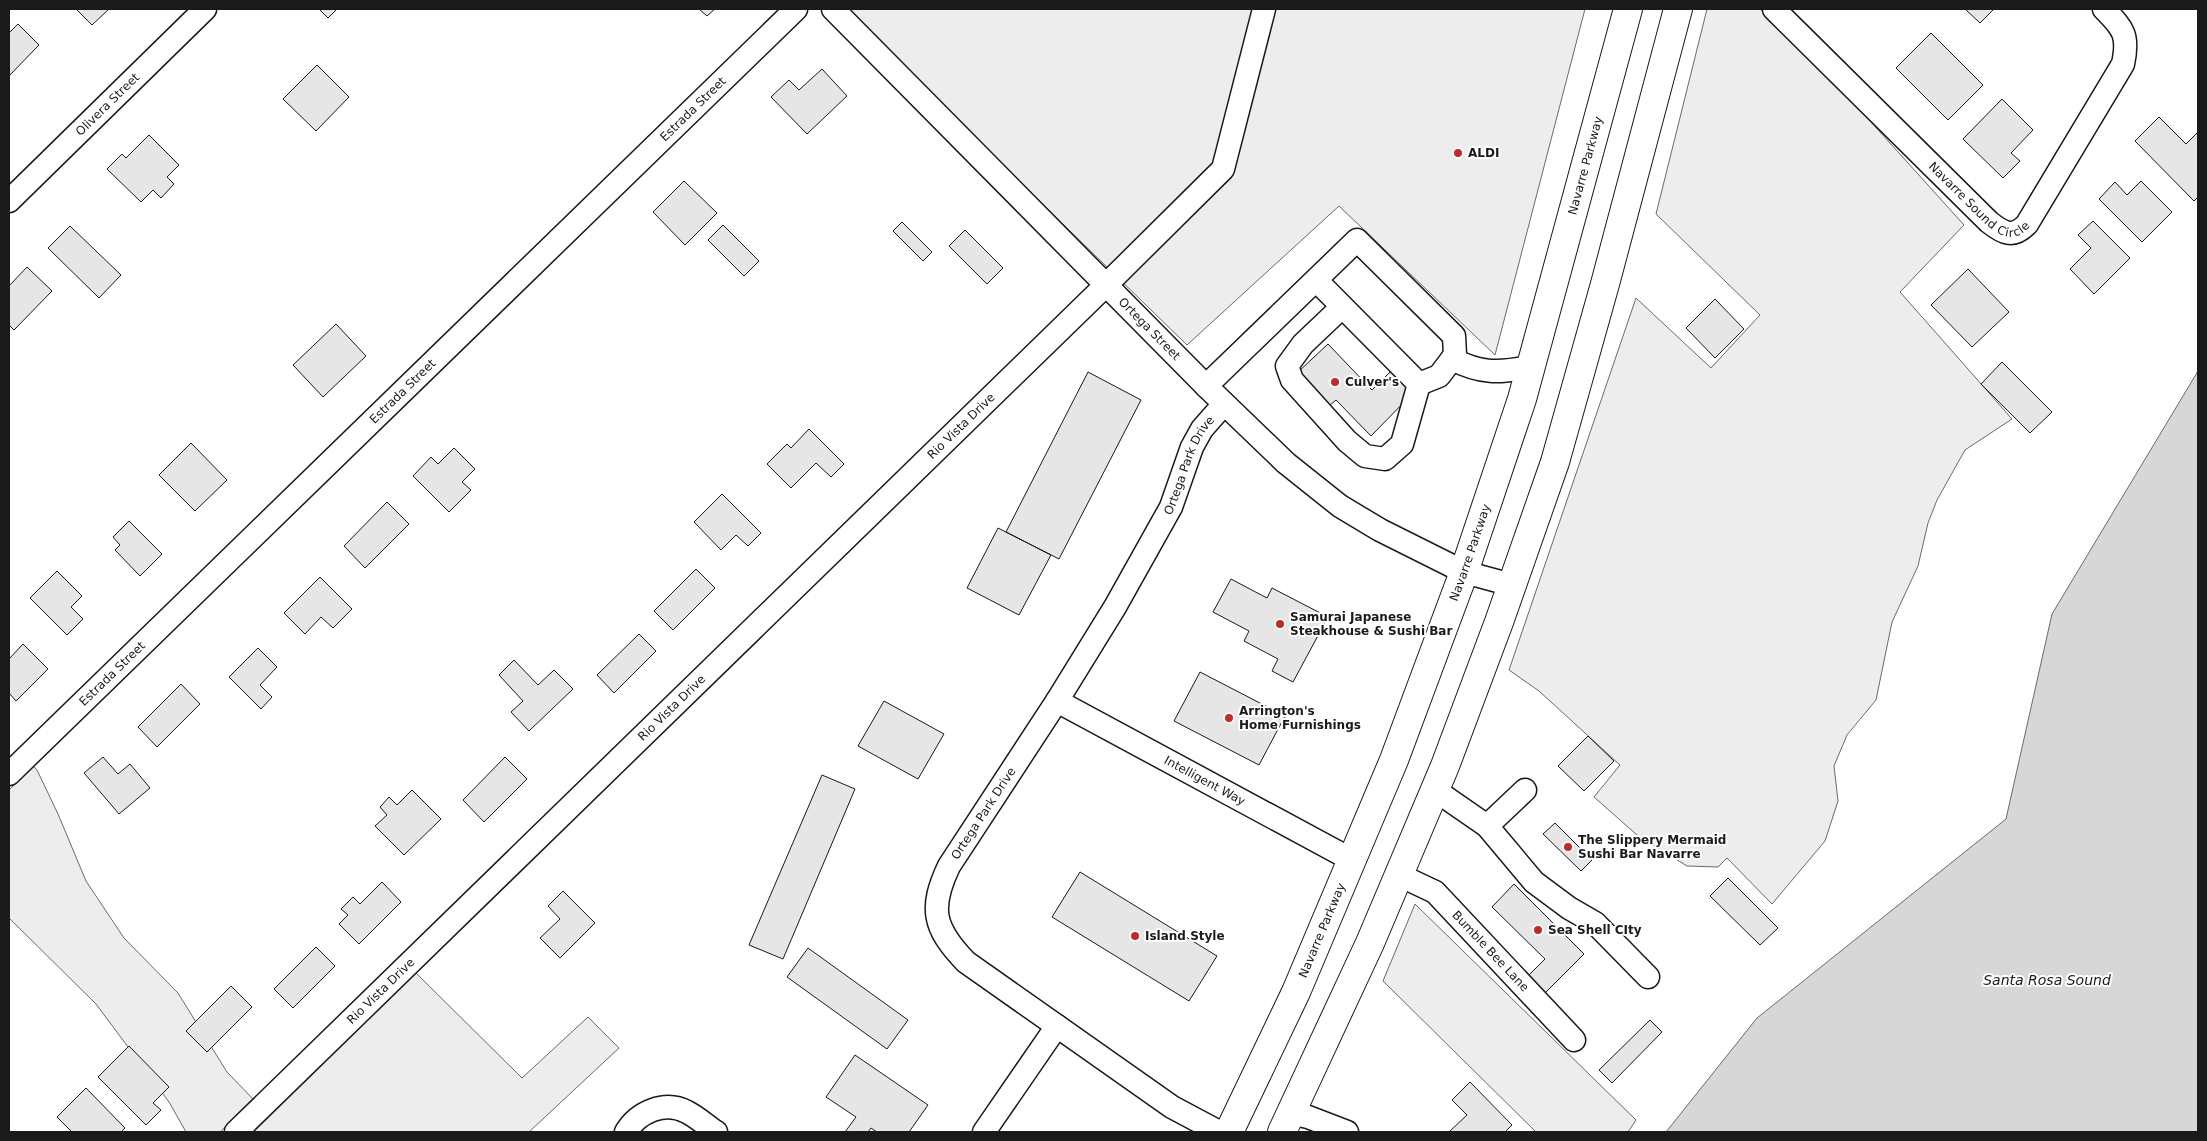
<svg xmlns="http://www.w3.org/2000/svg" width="2207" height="1141" font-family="'DejaVu Sans',sans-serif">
<rect width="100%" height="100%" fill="#fff"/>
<path fill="#ededed" stroke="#6a6a6a" d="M 847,9 L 1585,9 L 1495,355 L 1339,206 L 1187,345 L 991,154 Z
M 1707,9 L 1760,9 L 1843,91 L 1964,225 L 1900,292 L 2012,419 L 1965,450 L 1937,500 L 1928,523 L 1918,566 L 1892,622 L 1876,700 L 1847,735 L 1834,766 L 1838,801 L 1825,841 L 1772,904 L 1727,858 L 1718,867 L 1687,866 L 1637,835 L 1594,797 L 1620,765 L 1539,691 L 1509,670 L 1636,298 L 1711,368 L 1760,315 L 1656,214 Z
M 33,766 L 37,770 L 58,814 L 86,881 L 124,938 L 178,993 L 227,1072 L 254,1100 L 220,1132 L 186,1132 L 169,1102 L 96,1004 L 9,918 L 9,790 Z
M 1415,904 L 1636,1120 L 1628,1132 L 1536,1132 L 1383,981 Z
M 416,973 L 522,1078 L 588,1017 L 619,1048 L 529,1132 L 253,1132 Z"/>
<path fill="#d7d7d7" stroke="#6a6a6a" d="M 2198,371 L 2198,1132 L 1666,1132 L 1757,1018 L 2006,819 L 2052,614 Z"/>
<path fill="#e6e6e6" stroke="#1a1a1a" d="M 76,9 L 109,9 L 92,25 Z
M 319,9 L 337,9 L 328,18 Z
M 699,9 L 715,9 L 707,16 Z
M 1965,9 L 1994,9 L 1980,23 Z
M 18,24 L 39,45 L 9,76 L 9,33 Z
M 1931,33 L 1983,85 L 1948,120 L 1896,68 Z
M 317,65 L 349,97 L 316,131 L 283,99 Z
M 822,69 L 847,96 L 807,134 L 771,97 L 789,80 L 799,90 Z
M 2002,99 L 2033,130 L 2011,153 L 2020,161 L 2003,178 L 1963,139 Z
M 2159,117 L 2186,144 L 2198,132 L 2198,197 L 2194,201 L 2135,141 Z
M 149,135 L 179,165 L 167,177 L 174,184 L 161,198 L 153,190 L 141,202 L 107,169 L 122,154 L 126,158 Z
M 684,181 L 717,213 L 685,245 L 653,212 Z
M 2141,181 L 2172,212 L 2142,242 L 2099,199 L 2115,182 L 2127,195 Z
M 2093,221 L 2130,258 L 2094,294 L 2070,269 L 2091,248 L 2078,235 Z
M 902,222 L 932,252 L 923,261 L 893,231 Z
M 723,225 L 759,261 L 744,276 L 708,240 Z
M 70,226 L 121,275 L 99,298 L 48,248 Z
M 965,230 L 1003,268 L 987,284 L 949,246 Z
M 27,267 L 52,291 L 14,330 L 9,325 L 9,286 Z
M 1968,269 L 2009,312 L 1972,347 L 1931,305 Z
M 1715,299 L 1744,329 L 1715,358 L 1686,328 Z
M 336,324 L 366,356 L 323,397 L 293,365 Z
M 1328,344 L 1372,390 L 1393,369 L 1415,391 L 1371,436 L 1336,400 L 1329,406 L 1297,373 Z
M 2002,362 L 2052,412 L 2030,433 L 1981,384 Z
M 1088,372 L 1141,400 L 1059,559 L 1006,532 Z
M 809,429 L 844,464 L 831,477 L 816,463 L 791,488 L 767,464 L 787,444 L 791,448 Z
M 191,443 L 227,480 L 195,511 L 159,475 Z
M 454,448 L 475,469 L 462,482 L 471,490 L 449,512 L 413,476 L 431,457 L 438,464 Z
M 722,494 L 761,533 L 748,546 L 736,535 L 721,550 L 694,522 Z
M 387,502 L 409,524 L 365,568 L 344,546 Z
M 129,521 L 162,554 L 140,576 L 115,550 L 120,545 L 113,537 Z
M 998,528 L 1051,555 L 1019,615 L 967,588 Z
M 696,569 L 715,588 L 673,630 L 654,611 Z
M 57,571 L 82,596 L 71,607 L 83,619 L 67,635 L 30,598 Z
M 320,577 L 352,609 L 333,628 L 321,617 L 305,634 L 284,613 Z
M 1231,579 L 1267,598 L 1272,588 L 1328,617 L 1293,682 L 1272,671 L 1278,659 L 1244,641 L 1249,631 L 1213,612 Z
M 639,634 L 656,651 L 614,693 L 597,675 Z
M 23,644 L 48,669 L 16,701 L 9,693 L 9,659 Z
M 258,648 L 277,667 L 260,685 L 272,697 L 261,709 L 229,677 Z
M 514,660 L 538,685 L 554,670 L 573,689 L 529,731 L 511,712 L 523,701 L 499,675 Z
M 1200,672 L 1285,716 L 1259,765 L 1174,721 Z
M 181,684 L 200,704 L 157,747 L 138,727 Z
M 884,701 L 944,734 L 918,779 L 858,746 Z
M 1588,736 L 1614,761 L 1584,791 L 1558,766 Z
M 103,757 L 118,774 L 130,764 L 150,788 L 119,814 L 84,773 Z
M 505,757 L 527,779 L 484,822 L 463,800 Z
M 822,775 L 855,789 L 783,959 L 749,945 Z
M 412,790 L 441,819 L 404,855 L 375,826 L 387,815 L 380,807 L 389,797 L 397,805 Z
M 1555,823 L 1592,860 L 1581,871 L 1543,834 Z
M 1080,872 L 1217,956 L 1189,1001 L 1052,917 Z
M 1728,878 L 1778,928 L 1760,945 L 1710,896 Z
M 382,882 L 401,902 L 359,944 L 339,924 L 348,915 L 341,909 L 353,897 L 360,904 Z
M 1514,884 L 1584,954 L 1541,997 L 1524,980 L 1545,959 L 1492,907 Z
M 563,891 L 595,923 L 560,958 L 540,938 L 560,919 L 548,906 Z
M 316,947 L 335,966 L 293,1008 L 274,989 Z
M 808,948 L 908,1020 L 887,1049 L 787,977 Z
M 231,986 L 252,1007 L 207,1052 L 186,1031 Z
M 1650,1020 L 1662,1032 L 1612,1083 L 1599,1070 Z
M 129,1046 L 169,1087 L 153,1103 L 161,1110 L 146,1125 L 98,1077 Z
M 855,1055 L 928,1105 L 909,1132 L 877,1132 L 871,1128 L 868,1132 L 845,1132 L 856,1117 L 826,1097 Z
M 1470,1082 L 1512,1125 L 1505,1132 L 1449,1132 L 1467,1115 L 1452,1100 Z
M 86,1088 L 125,1128 L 121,1132 L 72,1132 L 57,1117 Z"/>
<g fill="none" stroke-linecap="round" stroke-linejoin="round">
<defs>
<g id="minor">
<path id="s1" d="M 833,9 L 1206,386 L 1286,463 L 1340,506 L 1380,530 L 1464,572 L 1512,585"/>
<path id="s2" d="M 1774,9 L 1989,222 C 2003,233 2013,239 2027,224 L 2123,64 C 2129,36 2124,29 2104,9"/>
<path id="s3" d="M 9,201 L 205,9"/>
<path d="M 1342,307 L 1303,344 L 1287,366 L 1292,380 L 1347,441 L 1365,456 L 1385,459 L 1402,444 L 1419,384"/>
<path d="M 1452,359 C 1481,374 1499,373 1530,367"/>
<path d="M 1206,386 L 1357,240 L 1454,336 L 1455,355 L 1439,376 L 1419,384 L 1316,280"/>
<path id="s4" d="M 1057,701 L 1352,860"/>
<path id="s5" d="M 9,774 L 796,9"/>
<path d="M 1435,790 L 1487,826 L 1534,882 L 1569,908 L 1595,923 L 1648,977"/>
<path d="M 1487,826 L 1525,790"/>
<path id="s6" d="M 1399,875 L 1435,892 L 1574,1040"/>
<path d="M 1291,1113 L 1308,1117 L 1347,1132"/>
<path id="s7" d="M 236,1132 L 1106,285 L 1223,169 L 1264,9"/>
<path d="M 626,1132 C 638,1112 665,1100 687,1112 C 697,1117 707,1126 716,1132"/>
<path d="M 984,1132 L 1057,1026"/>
<path id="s8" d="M 1219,1132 L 1172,1107 L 966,962 C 933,928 929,908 949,866 L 1057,701 L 1115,607 L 1171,507 L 1192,447 L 1202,429 L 1224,404"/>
</g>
<g id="highway">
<path id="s9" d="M 1229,1132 L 1296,992 L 1394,760 L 1464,572 L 1522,399 L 1628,9"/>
<path d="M 1282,1132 L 1370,943 L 1445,766 L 1499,622 L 1555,462 L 1605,284 L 1678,9"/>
</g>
</defs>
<use href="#minor" stroke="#1a1a1a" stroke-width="25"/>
<use href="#highway" stroke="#1a1a1a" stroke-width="30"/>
<use href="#minor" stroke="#fff" stroke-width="22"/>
<use href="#highway" stroke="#fff" stroke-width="28"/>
</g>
<g fill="#c62828" stroke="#fff" stroke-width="2">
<circle cx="1458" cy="153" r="5"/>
<circle cx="1335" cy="382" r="5"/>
<circle cx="1280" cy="624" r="5"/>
<circle cx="1229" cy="718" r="5"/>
<circle cx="1568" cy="847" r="5"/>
<circle cx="1538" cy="930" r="5"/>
<circle cx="1135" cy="936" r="5"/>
</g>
<g text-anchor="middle" stroke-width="4" stroke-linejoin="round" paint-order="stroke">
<g font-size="12" fill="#1a1a1a" stroke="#fff">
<text dy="4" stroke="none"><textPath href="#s3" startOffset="138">Olivera Street</textPath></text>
<text dy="4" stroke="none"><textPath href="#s5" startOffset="954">Estrada Street</textPath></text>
<text dy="4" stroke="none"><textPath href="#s9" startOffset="1032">Navarre Parkway</textPath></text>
<text dy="4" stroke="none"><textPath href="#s2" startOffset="284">Navarre Sound Circle</textPath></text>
<text dy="4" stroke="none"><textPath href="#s1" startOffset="450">Ortega Street</textPath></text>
<text dy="4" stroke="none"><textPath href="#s5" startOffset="549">Estrada Street</textPath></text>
<text dy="4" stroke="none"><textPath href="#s7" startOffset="1012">Rio Vista Drive</textPath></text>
<text dy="4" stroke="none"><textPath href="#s8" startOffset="880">Ortega Park Drive</textPath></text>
<text dy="4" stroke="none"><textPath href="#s9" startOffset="628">Navarre Parkway</textPath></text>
<text dy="4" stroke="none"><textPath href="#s5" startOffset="144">Estrada Street</textPath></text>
<text dy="4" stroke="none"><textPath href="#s7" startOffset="608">Rio Vista Drive</textPath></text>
<text dy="4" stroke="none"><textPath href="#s4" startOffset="168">Intelligent Way</textPath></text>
<text dy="4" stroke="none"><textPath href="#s8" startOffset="475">Ortega Park Drive</textPath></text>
<text dy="4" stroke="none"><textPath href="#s9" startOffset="222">Navarre Parkway</textPath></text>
<text dy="4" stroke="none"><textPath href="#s6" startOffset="121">Bumble Bee Lane</textPath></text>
<text dy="4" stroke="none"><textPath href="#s7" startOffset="202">Rio Vista Drive</textPath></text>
</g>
<g font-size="12" font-weight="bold" fill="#1a1a1a" stroke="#fff" text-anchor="start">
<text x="1468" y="157">ALDI</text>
<text x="1345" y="386">Culver's</text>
<text x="1290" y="621">Samurai Japanese<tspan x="1290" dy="14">Steakhouse &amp; Sushi Bar</tspan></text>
<text x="1239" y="715">Arrington's<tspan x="1239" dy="14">Home Furnishings</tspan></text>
<text x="1578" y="844">The Slippery Mermaid<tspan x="1578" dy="14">Sushi Bar Navarre</tspan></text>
<text x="1548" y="934">Sea Shell CIty</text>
<text x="1145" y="940">Island Style</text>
</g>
<g font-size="14" font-style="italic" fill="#1a1a1a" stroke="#fff">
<text x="2047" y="985">Santa Rosa Sound</text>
</g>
</g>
<rect width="2207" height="1141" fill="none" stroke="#1a1a1a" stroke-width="20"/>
</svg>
